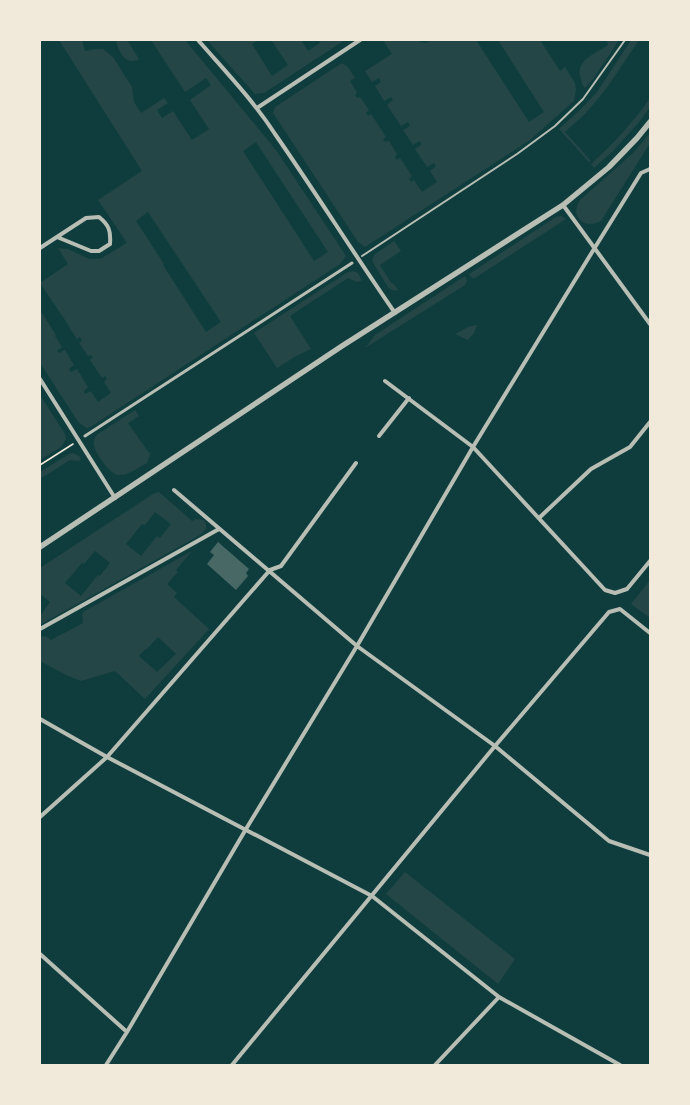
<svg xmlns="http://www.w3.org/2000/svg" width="690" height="1105" font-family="'Open Sans',sans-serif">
<rect width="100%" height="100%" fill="#0f3d3e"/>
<path fill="#244646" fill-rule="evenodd" d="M 59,40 L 82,40 L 85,51 L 96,49 L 103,49 L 113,57 L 132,87 L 134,102 L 141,113 L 164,98 L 168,103 L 157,110 L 162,118 L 173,111 L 192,140 L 209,129 L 190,100 L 211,85 L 206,78 L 185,92 L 151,40 L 185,40 L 276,150 L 346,256 L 340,264 L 92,426 L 87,428 L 79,423 L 40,363 L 40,310 L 56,335 L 55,336 L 62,347 L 57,351 L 59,353 L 65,350 L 74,365 L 69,369 L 71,372 L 77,369 L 88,387 L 84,391 L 85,394 L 91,391 L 98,402 L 111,393 L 104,382 L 107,379 L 105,376 L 102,378 L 90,360 L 93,357 L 91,355 L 88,356 L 79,343 L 82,340 L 80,337 L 77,339 L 69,327 L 70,325 L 69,326 L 40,283 L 68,264 L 58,248 L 68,249 L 89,259 L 94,259 L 102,258 L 127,243 L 98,200 L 142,171 ZM 256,142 L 328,252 L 314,261 L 243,151 ZM 148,212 L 221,322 L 206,332 L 163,265 L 164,264 L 136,221 Z
M 116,40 L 127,40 L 139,59 C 126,67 118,51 116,40 Z
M 207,40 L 258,40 L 252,44 L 272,76 L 288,65 L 271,40 L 301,40 L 308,51 L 320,43 L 319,40 L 345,40 L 264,93 L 255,94 Z
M 383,40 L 413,40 L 425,43 L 434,40 L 476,40 L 529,122 L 544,112 L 498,40 L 540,40 L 560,71 L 565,67 L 575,83 L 576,90 L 574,101 L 530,140 L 365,247 L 358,242 L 273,113 L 275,107 L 342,63 L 348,67 L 355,78 L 350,81 L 357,93 L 355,95 L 357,98 L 360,97 L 369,110 L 366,113 L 368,116 L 371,114 L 386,137 L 383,139 L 385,142 L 389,141 L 397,154 L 395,157 L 397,160 L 400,158 L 412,176 L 409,179 L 411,182 L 414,180 L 422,192 L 437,182 L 430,171 L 436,166 L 434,163 L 427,167 L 415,149 L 422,144 L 419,141 L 413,145 L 403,130 L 410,126 L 408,122 L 401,126 L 387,105 L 393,100 L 391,97 L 384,101 L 375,86 L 381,82 L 379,78 L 372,82 L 365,71 L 392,54 Z
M 619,40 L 594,78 L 585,88 C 582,85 582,83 581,79 C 574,61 595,54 608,45 L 607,40 Z
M 631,40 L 639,40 L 606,89 L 586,113 L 565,132 L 591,161 L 589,162 L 559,129 L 581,109 L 597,92 Z
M 650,98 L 650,107 L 640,121 L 613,151 L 594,168 L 591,164 C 613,144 633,123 650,98 Z
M 650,133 L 650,143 L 601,221 C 584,230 569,217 580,200 L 632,154 Z
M 561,216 L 566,219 L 475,278 L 472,278 L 469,274 L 556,217 Z
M 394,241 L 401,251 L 380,265 L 392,284 L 393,283 L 398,290 C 394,291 391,290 388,287 L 372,261 L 374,255 Z
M 353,271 L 358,273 L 362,281 L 357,282 L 348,278 L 290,316 L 311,349 L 296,356 L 277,368 L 254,333 L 348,272 Z
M 465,276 L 467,281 L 465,285 L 365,348 L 375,335 Z
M 477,325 L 474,333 L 468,340 L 455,334 L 468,327 Z
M 40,395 L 65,434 L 66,439 L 61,447 L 40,460 Z
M 135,410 L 139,416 L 128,423 L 149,453 L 151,452 L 147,463 C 139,467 128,476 118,475 C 110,474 95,453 94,445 C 93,440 95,437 98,434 Z
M 73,453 L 79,456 L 81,459 L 79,461 L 70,460 L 40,479 L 40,472 L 69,454 Z
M 159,492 L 192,521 L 196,519 L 204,520 L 206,524 L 206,529 L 200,535 L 40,625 L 40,616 L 50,602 L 40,594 L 40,568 L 153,494 ZM 155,512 L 171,524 L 160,538 L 157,536 L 141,556 L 126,544 L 142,524 L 145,525 ZM 95,551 L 110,563 L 100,576 L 98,575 L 81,596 L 65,583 L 82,563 L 84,564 Z
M 192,551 L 176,570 L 178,572 L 167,584 L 177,593 L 174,597 L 209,629 L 145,699 L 115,671 L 81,681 L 66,675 L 40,661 L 40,637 C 45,635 47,637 51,640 L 83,623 L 82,614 L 85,611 ZM 158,637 L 176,654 L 157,672 L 139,656 L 145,649 L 146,650 Z
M 650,580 L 650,618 L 631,604 Z
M 405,872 L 515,959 L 498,984 L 386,894 Z"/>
<path fill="#486865" d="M 218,542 L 249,569 L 246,573 L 248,576 L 236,590 L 207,564 L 214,555 L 210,552 Z"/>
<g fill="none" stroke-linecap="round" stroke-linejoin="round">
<path stroke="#f1e9da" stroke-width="1.5" d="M 40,465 L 73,444"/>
<path stroke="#b8beb3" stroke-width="2" d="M 362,256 L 517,154 L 555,126 L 583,99 L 625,40"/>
<path stroke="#b8beb3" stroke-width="3" d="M 85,436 L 352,263"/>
<path stroke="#b8beb3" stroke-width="4" d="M 198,40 C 225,71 253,100 275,134 C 316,193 354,254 395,313
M 257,108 L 360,40
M 563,205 L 650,324
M 40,248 L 86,218 L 99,217 C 109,225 111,231 110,244 L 99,251 L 91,251 L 57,237
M 40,379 L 115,498
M 385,381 L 473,447 L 605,590 L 615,593 L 627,589 L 650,561
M 379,436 L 409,398
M 174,490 L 357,646 L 495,746 L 609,841 L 650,855
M 539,518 L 591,469 L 630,447 L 650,422
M 40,629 L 219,529
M 40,719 L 107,757 L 372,896 L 499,997 L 620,1065
M 40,817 L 107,757 L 270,570 L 281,566 L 356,463
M 40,954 L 127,1032
M 106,1065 L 127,1032 L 246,829 L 357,646 L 473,447 L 594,249 L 641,173 L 650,169
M 232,1065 L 495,746 L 609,612 L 620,609 L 650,633
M 435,1065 L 499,997"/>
<path stroke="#b8beb3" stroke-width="5.5" d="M 40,547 L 342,346 L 563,205 L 609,167 L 637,138 L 650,122"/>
</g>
<rect width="690" height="1105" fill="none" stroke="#f1e9da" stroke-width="82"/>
</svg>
